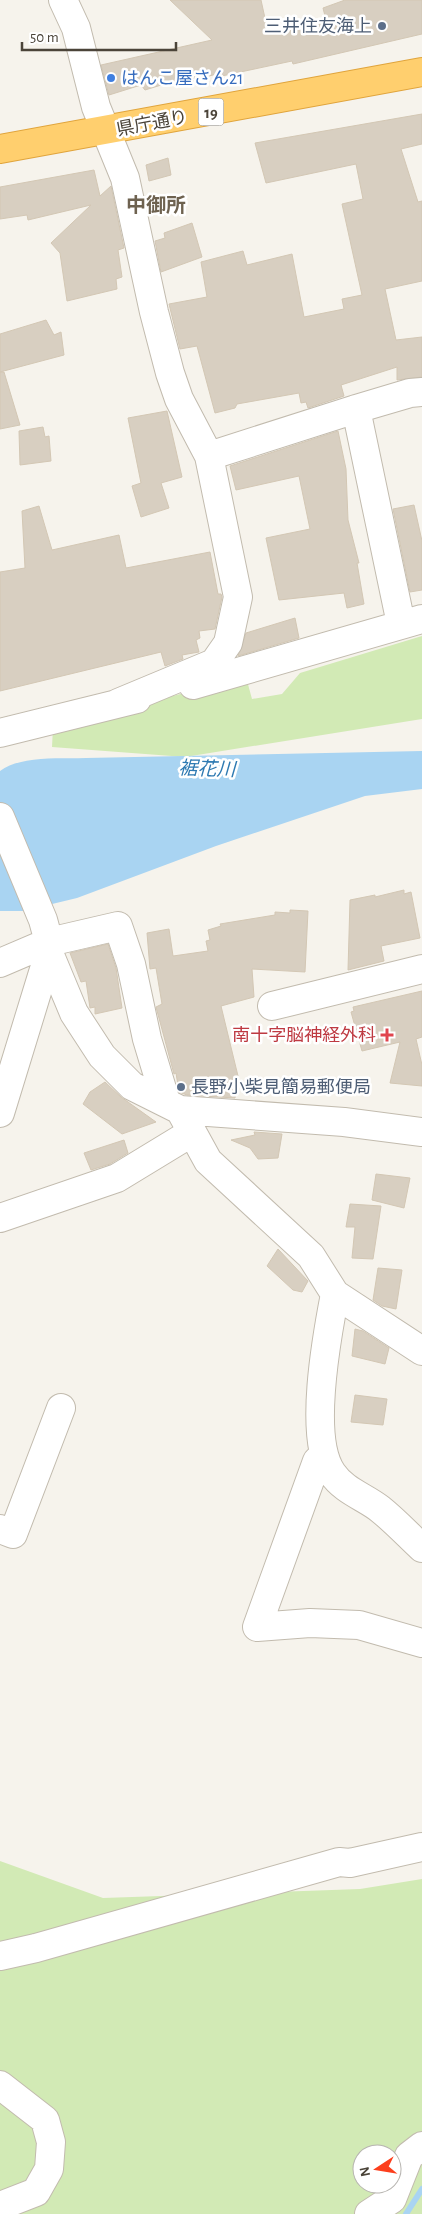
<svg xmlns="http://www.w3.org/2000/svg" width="422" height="2214" font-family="'Alegreya Sans','Noto Sans JP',sans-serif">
<rect width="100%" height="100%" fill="#f6f3ec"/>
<path fill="#d2eab5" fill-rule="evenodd" d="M 422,636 L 422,719 L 185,757 L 52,747 L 53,727 L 246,677 L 252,699 L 282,694 L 300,673 Z
M 0,1861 L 103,1898 L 360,1889 L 422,1879 L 422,2214 L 0,2214 ZM 362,2154 L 392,2154 L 392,2184 L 362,2184 Z"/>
<path fill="#a9d4f2" d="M 422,751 L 422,789 L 365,796 L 216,846 L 77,898 L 23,911 L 0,911 L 0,771 C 22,755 60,759 86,758 Z"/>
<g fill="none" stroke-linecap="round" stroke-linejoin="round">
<path stroke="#a9d4f2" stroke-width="6" d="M 406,2214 L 422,2189"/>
</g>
<path fill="#d8cfc1" stroke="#d3c7b4" d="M 170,0 L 261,0 L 268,32 L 326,20 L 323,8 L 345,0 L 422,0 L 422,34 L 293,64 L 292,61 L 217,77 L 217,74 L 185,82 L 184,78 L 145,90 L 141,85 L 109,95 L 101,65 L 212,40 Z
M 422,114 L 422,144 L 401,149 L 418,202 L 422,201 L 422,281 L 385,289 L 396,340 L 422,337 L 422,377 L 397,380 L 397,367 L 341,385 L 344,396 L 308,408 L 306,402 L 301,403 L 299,393 L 237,404 L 235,408 L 215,413 L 197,346 L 180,349 L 169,304 L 207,297 L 201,262 L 243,251 L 247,265 L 292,254 L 304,317 L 344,309 L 342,299 L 362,295 L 342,204 L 363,199 L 356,164 L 266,183 L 255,143 Z
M 168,158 L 171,175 L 149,181 L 146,165 Z
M 94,170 L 100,196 L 111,186 L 124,248 L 118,250 L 122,277 L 116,279 L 117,289 L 67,301 L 60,253 L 51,243 L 91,205 L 28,220 L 27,215 L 0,219 L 0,187 Z
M 192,223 L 202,257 L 161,272 L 155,241 L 165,238 L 164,233 Z
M 46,320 L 54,335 L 61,332 L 64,355 L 0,372 L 0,334 Z
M 0,372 L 4,372 L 20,425 L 0,429 Z
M 167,411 L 182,477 L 161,483 L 169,508 L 141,517 L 132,486 L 141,483 L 128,418 Z
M 43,427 L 45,437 L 49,436 L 51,461 L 20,465 L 19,431 Z
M 338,431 L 346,469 L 348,520 L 359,563 L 357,563 L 364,604 L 347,608 L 344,593 L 279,600 L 266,538 L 310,529 L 299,476 L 236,490 L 230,466 Z
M 414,505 L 422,541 L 422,590 L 410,592 L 393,509 Z
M 39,506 L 52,550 L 119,535 L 126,568 L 210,552 L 218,594 L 221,594 L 222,597 L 215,629 L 199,631 L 200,638 L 196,640 L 199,652 L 182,655 L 183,659 L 165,666 L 161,652 L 0,691 L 0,572 L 25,568 L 22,511 Z
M 295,618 L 299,638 L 238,656 L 246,633 Z
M 404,890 L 404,894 L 411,892 L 420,938 L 381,946 L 384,961 L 348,970 L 350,900 L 375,895 L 375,897 Z
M 290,910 L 308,911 L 305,972 L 252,969 L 254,997 L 221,1006 L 238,1076 L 235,1098 L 187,1095 L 179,1092 L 176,1073 L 174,1074 L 156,1007 L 162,1004 L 156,968 L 150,969 L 147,933 L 169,929 L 173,956 L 208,951 L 206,941 L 210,940 L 208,930 L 221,926 L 220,924 L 275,915 L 275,912 L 290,913 Z
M 108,944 L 116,968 L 122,1008 L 95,1014 L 95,1007 L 90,1008 L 86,981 L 81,982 L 70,953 Z
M 422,991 L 422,1037 L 416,1039 L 422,1065 L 422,1086 L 390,1083 L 400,1042 L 362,1051 L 351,1012 L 354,1011 L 353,1007 Z
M 105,1082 L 121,1097 L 156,1122 L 122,1134 L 83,1104 L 90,1092 Z
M 254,1132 L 282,1134 L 278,1158 L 258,1159 L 250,1148 L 231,1140 L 255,1135 Z
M 124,1140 L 128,1153 L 110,1164 L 91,1170 L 84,1153 Z
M 376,1174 L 410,1178 L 404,1208 L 372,1200 Z
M 350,1204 L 381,1206 L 373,1259 L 352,1258 L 355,1227 L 346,1227 Z
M 278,1249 L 308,1281 L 302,1292 L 293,1290 L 267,1266 Z
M 378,1268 L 402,1270 L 396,1309 L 382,1306 L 373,1300 Z
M 355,1329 L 363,1331 L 389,1348 L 385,1364 L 352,1356 Z
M 355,1395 L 387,1399 L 383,1425 L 351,1422 Z"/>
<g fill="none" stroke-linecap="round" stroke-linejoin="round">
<defs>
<path id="minor" d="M 63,0 L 76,28 L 96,107 L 125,178 L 154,312 L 170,373 L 179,399 L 209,456 L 238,597 L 228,643 L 214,663 L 118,703
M 356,409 L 401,624
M 209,456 L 356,409 L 410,393 L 422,392
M 193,685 L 422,619
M 0,733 L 137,699
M 0,817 L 43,920 L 49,942 L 49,953 L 74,1013 L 102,1056 L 132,1086 L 180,1110 L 344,1122 L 422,1132
M 0,963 L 49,942 L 118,926 L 131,964 L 147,1039 L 166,1102
M 272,1006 L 422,969
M 180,1110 L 208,1161 L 311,1256 L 335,1294 L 422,1351
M 0,1113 L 49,953
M 0,1218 L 117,1178 L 186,1136 L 188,1126
M 335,1294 C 327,1335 308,1438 332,1473 C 344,1491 365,1497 380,1509 C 395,1521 408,1535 422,1548
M 323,1456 L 317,1461 L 257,1627 L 310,1623 L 359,1625 L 422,1643
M 0,1529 L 13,1534 L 61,1408
M 0,1956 L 36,1948 L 339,1862 L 350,1863 L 422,1847
M 0,2085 L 45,2120 L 51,2142 L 49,2169 L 36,2192 L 0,2206
M 369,2214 L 392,2199 L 409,2156 L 422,2146"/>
<path id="highway" d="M 0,149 L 422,72"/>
</defs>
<use href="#minor" stroke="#c2bbae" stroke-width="30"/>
<use href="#highway" stroke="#e0a43c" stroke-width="30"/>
<use href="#minor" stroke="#fff" stroke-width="28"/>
<use href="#highway" stroke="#ffcf6e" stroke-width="28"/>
</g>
<g fill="#5c6f8a" stroke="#fff" stroke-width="2">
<circle cx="382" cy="26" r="5"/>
<circle cx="181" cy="1087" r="5"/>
</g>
<circle fill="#3f7fe0" stroke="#fff" stroke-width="2" cx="111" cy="78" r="5"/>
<path fill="#e0444e" stroke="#fff" stroke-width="2" d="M384.5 1027.5h5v5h5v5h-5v5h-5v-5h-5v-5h5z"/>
<g text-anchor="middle" stroke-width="5" stroke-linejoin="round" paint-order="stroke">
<rect fill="#fff" stroke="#817c74" stroke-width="1" x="198.5" y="98.5" width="25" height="27" rx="4"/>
<g font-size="16" font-weight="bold" fill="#4b4439">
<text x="211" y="118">19</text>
</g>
<g font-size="18" fill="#4e5e75" stroke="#fff" text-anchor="end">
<text x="372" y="32">三井住友海上</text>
<text x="191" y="1093" text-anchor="start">長野小柴見簡易郵便局</text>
</g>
<g font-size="18" fill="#366cbe" stroke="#fff" text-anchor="start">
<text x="121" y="84">はんこ屋さん21</text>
</g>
<g font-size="18" fill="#4b4439" stroke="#fff">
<text transform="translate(152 123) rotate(-11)" y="6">県庁通り</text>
</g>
<g font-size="18" fill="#be3a42" stroke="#fff" text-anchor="end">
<text x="376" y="1041">南十字脳神経外科</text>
</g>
<g font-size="19" font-style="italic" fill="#2e7ab2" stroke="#fff">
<text transform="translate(207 768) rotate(2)" y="7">裾花川</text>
</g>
<g font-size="20" font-weight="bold" fill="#6e6250" stroke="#fff">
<text x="156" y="212">中御所</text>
</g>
</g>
<g transform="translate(377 2169) rotate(258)"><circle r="24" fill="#ffffff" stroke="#b7b4b0"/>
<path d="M0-4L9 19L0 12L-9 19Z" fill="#fc3f1d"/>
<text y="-8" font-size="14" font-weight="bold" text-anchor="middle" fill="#4b4439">N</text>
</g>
<path d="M22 42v8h154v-8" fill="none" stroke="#4b4439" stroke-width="2.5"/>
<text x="30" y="42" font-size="15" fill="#4b4439" stroke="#ffffff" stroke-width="4" paint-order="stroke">50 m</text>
</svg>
